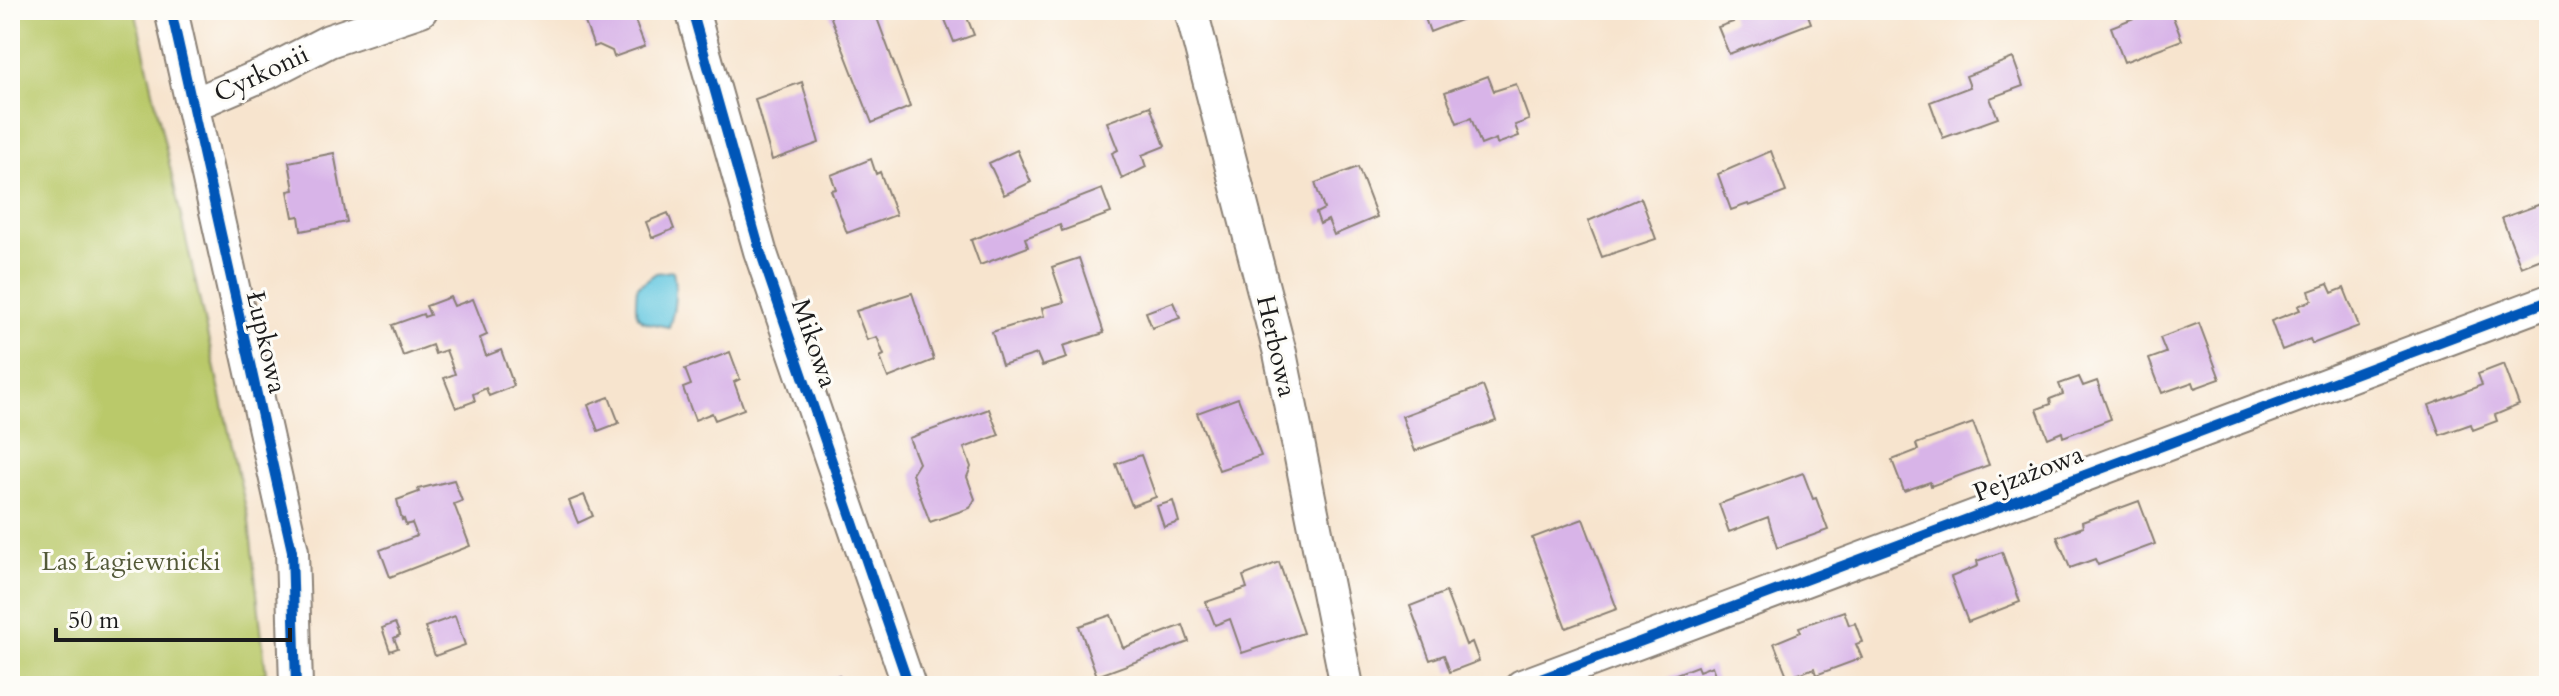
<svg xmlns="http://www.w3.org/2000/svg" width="2559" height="696" font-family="Cardo,serif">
<rect width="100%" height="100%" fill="#fdfcf7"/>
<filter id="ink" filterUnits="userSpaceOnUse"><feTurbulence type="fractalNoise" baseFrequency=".0125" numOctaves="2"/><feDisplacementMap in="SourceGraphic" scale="16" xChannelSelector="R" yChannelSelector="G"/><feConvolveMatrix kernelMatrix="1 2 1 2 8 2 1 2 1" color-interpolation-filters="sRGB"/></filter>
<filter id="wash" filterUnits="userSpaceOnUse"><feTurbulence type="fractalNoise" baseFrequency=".006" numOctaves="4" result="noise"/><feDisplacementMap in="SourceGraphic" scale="32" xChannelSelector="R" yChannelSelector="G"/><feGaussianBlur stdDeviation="1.8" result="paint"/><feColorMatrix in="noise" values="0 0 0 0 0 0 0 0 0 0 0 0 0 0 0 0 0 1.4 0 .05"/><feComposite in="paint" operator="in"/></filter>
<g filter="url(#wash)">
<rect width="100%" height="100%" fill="#f7e4ce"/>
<path fill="#bac96b" stroke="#6b7244" stroke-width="2" d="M 10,10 L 135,10 L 249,522 L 266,673 L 213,686 L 10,686 Z"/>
<path fill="#63c7e0" stroke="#40727e" stroke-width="2" d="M 673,271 C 677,290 675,309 669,327 C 635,321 634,322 637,287 L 656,273 Z"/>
<g id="blocks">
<path fill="#d8b4e8" d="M 601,10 L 623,10 L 633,15 L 645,46 L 614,57 L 612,51 L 599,45 L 594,47 L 583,17 Z
M 828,10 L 874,10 L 910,107 L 872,123 Z
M 960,10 L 964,10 L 974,35 L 954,42 L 944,17 Z
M 1422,10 L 1469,10 L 1471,16 L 1430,32 Z
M 1729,10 L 1806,10 L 1811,23 L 1729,54 L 1718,27 L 1733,22 Z
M 2142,10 L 2170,10 L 2182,40 L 2124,62 L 2111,27 L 2144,14 Z
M 2013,58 L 2023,86 L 1990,98 L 1998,118 L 1943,138 L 1930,102 L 1970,87 L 1966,76 Z
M 1488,76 L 1494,91 L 1516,84 L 1529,120 L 1515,125 L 1519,136 L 1497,144 L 1496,139 L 1481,145 L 1471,118 L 1457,123 L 1445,92 Z
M 802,82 L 819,143 L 772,160 L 755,99 Z
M 1150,106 L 1165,146 L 1142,155 L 1146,167 L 1122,179 L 1112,153 L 1118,150 L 1107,122 Z
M 1017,150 L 1031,182 L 1004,195 L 989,163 Z
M 1771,151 L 1786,192 L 1749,206 L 1748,204 L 1731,210 L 1718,174 Z
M 334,153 L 347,222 L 301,231 L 299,216 L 293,217 L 288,191 L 294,190 L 289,162 Z
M 871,159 L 876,174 L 880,172 L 896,215 L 847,233 L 831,190 L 836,189 L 831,175 Z
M 1358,167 L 1377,217 L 1334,235 L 1328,220 L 1320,224 L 1316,213 L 1324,209 L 1315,183 Z
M 1102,189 L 1111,213 L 1062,231 L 1060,225 L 1025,238 L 1028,247 L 980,265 L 971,240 Z
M 1641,198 L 1656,239 L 1602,257 L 1588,221 Z
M 2549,201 L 2549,256 L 2521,267 L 2502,218 Z
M 668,213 L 674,229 L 652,238 L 646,222 Z
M 1079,258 L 1104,333 L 1063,346 L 1067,358 L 1042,366 L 1037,354 L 1002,365 L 992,332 L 1044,316 L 1042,308 L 1064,302 L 1052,267 Z
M 2328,284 L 2332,293 L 2344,288 L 2359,326 L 2312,344 L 2310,339 L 2282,350 L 2271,321 L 2300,310 L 2298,306 L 2312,300 L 2309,291 Z
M 912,293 L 934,360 L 888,378 L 880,357 L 884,355 L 877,337 L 867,340 L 856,311 Z
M 450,297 L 454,306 L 473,299 L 487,335 L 480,338 L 486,356 L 501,350 L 514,386 L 489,396 L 486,388 L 473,394 L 475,401 L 456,408 L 444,378 L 455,374 L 446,350 L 435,354 L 432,345 L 403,356 L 392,325 L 423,314 L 424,317 L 430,315 L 426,306 Z
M 1173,302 L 1180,318 L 1152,328 L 1146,312 Z
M 2199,323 L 2220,379 L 2195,388 L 2193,382 L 2162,393 L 2149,359 L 2166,353 L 2160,338 Z
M 730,352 L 740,379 L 734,382 L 744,409 L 715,420 L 712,413 L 695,420 L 683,388 L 691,385 L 685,369 Z
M 2504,364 L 2519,405 L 2495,415 L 2497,421 L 2473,430 L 2471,424 L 2440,435 L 2429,405 L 2482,385 L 2478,374 Z
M 2079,377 L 2083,386 L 2097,381 L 2111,419 L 2063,437 L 2062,432 L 2048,438 L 2037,409 L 2051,404 L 2050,399 L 2063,394 L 2059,384 Z
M 1483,386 L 1496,421 L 1415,451 L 1402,416 Z
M 609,397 L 619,423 L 598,431 L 588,405 Z
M 1238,398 L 1261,456 L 1219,470 L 1197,413 Z
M 989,409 L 999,435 L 964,448 L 971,467 L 967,477 L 975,499 L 970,508 L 930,522 L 912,474 L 919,463 L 909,438 Z
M 1973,423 L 1989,465 L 1931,486 L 1930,482 L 1904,491 L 1892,460 L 1918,450 L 1916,444 Z
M 1141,455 L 1156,497 L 1132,506 L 1116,464 Z
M 1803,473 L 1813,499 L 1816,498 L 1828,530 L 1777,548 L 1768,517 L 1729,532 L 1719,504 Z
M 454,480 L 462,501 L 454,504 L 470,546 L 390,577 L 380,550 L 417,536 L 412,523 L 406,525 L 404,519 L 402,520 L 397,500 L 419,492 L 418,489 Z
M 584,495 L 593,516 L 578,523 L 569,501 Z
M 1173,501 L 1179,522 L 1164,527 L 1157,506 Z
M 2139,501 L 2155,544 L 2098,565 L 2095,559 L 2070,568 L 2057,537 L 2083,527 L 2082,522 Z
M 1583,519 L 1617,609 L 1566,628 L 1532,538 Z
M 2002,552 L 2020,602 L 1968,622 L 1951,577 L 1978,566 L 1977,561 Z
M 1279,562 L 1303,633 L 1242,653 L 1230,619 L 1215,625 L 1206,602 L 1247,588 L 1243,576 Z
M 1446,592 L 1466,645 L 1472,642 L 1479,661 L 1450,672 L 1444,655 L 1430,660 L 1410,606 Z
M 1844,611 L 1849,625 L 1855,623 L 1862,642 L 1856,644 L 1862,658 L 1816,675 L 1814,668 L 1788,678 L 1774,643 L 1801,632 L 1799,627 Z
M 1111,615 L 1123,648 L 1183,625 L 1189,642 L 1097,676 L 1079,626 Z
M 455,616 L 465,645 L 435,656 L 425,627 Z
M 395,623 L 400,635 L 394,638 L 398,648 L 390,651 L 382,628 Z
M 1697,666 L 1699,671 L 1712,666 L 1718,683 L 1723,681 L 1725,686 L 1659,686 L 1670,682 L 1668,677 Z
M 839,675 L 842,686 L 809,686 L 810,683 L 822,679 L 826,680 Z"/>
</g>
</g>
<g filter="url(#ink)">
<use href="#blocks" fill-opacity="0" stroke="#8a8075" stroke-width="2"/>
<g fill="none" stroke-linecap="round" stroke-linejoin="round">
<defs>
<path id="street" d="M 171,10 L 292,551 L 296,686
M 692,10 L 760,251 L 909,686
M 1191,10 L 1280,353 L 1347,686
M 192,105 L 267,73 L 329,41 L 421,10
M 1522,686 L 2549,301"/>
</defs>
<use href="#street" stroke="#8a8075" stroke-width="36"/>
<use href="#street" stroke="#fff" stroke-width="32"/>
<defs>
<path id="cycleway" d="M 171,10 L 292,551 L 296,686
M 692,10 L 760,251 L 909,686
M 1522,686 L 2549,301"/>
</defs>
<use href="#cycleway" stroke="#fdfcf7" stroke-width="15"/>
<use href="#cycleway" stroke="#0057b8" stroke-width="10"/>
</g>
</g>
<g text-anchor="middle" stroke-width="6" stroke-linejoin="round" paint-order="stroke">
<g font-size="26" fill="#1c1c1c" stroke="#fdfcf7">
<text transform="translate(261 73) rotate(-25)" y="9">Cyrkonii</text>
<text transform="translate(267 342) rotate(77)" y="9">Łupkowa</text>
<text transform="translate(815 343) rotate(71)" y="9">Mikowa</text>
<text transform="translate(1277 346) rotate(77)" y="9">Herbowa</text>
<text transform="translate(2028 473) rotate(-21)" y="9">Pejzażowa</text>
</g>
<g font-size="26" fill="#535938" stroke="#fdfcf7">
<text x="131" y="570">Las Łagiewnicki</text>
</g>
</g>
<rect width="2559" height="696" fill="none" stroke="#fdfcf7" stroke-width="40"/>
<path d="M56 628v12h234v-12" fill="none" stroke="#1c1c1c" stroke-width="4"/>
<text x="68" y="628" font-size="24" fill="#1c1c1c" stroke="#fdfcf7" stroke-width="6" paint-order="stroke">50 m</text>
</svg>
